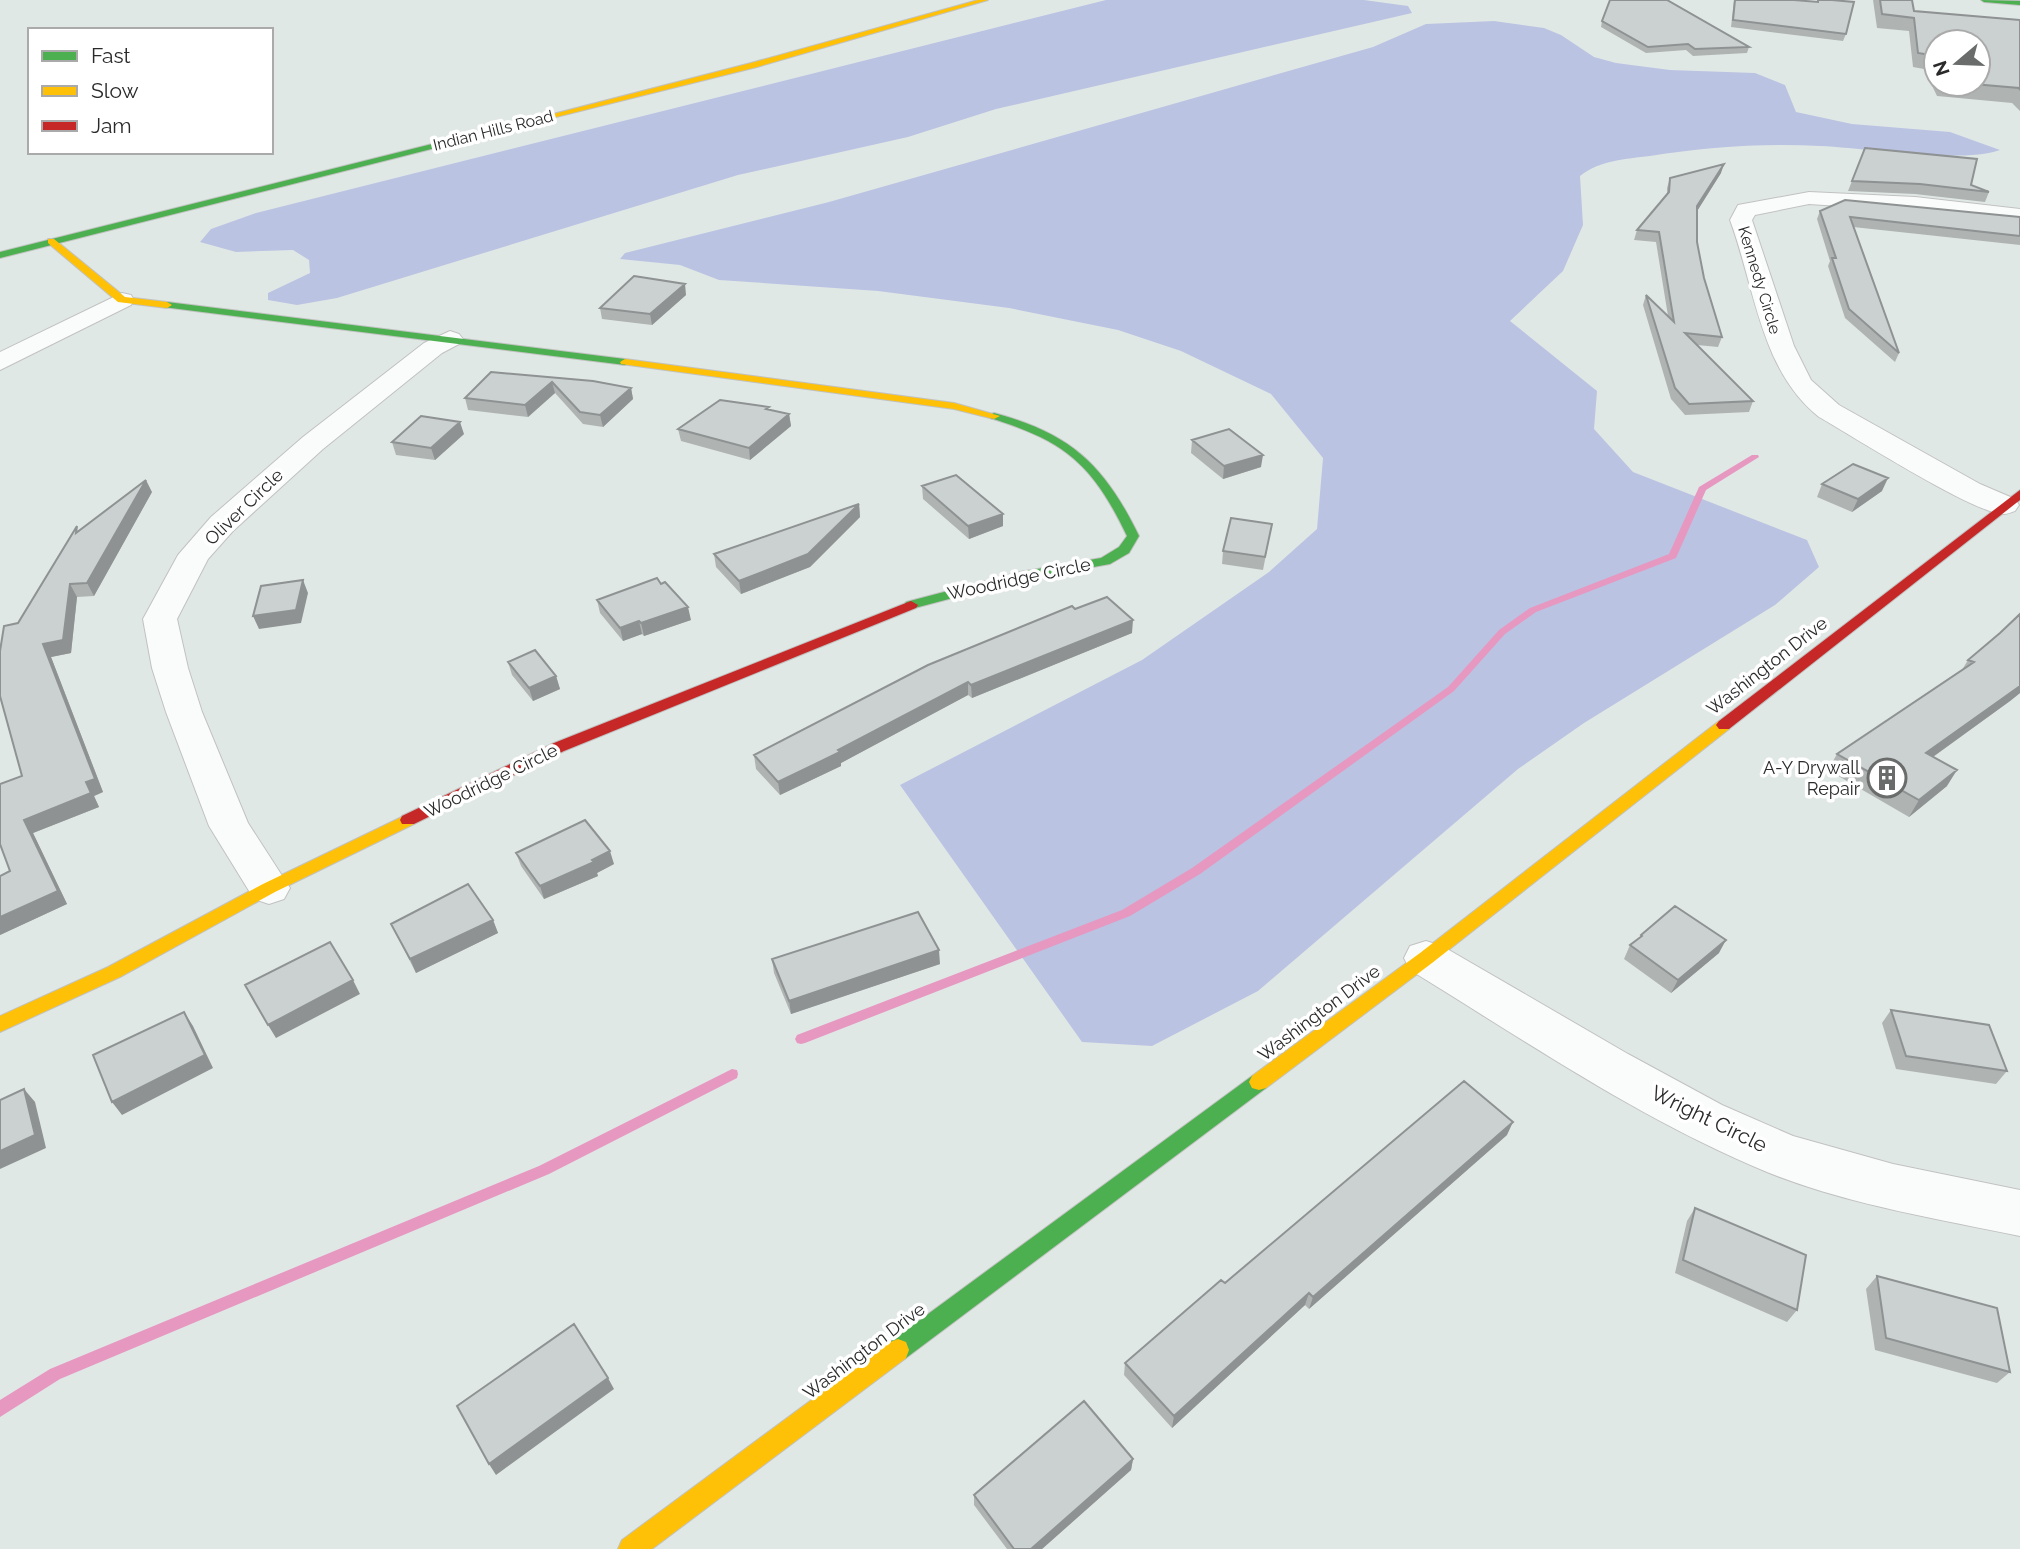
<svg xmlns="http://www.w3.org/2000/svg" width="2020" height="1549" font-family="Raleway,sans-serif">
<rect width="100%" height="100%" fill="#e0e8e6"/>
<path fill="#bbc3e2" d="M 1106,0 L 1364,0 L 1408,6 L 1412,13 L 996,109 L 908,137 L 738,175 L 337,298 L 297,305 L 268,300 L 268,293 L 310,273 L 309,260 L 293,250 L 236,252 L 200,242 L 211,229 L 256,213 Z
M 1494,21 L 1544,28 L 1561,35 L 1594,57 L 1616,63 L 1670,70 L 1755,73 L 1785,85 L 1796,112 L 1852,124 L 1950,132 L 2000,150 C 1959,164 1867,148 1820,146 C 1763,143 1706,147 1650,156 C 1626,159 1600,160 1580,176 L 1583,225 L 1563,271 L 1510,321 L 1597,391 L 1594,429 L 1633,472 L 1807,540 L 1819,567 L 1775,605 L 1584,723 L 1518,769 L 1258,991 L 1152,1046 L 1082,1042 L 900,785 L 1142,660 L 1269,572 L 1317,529 L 1323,458 L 1271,394 L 1181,351 L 1118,330 L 1009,308 L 878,291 L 719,280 L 680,265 L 620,259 L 625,253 L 829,202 L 1373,47 L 1426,24 Z"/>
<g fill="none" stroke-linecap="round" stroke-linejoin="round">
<path fill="#e698c0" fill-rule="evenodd" d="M 1752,455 L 1758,455 L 1759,457 L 1706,490 L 1676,558 L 1536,612 L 1505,634 L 1454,691 L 1200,874 L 1130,916 L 805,1043 L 801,1044 L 797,1043 L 795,1039 L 797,1035 L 1122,910 L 1192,868 L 1448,687 L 1499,630 L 1530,608 L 1669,554 L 1699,487 Z
M 732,1069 L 737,1070 L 738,1074 L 737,1078 L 549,1174 L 60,1379 L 0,1417 L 0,1400 L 50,1369 L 539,1166 Z"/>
<defs>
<path id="street" d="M 1809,192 L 1915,197 L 2020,209 L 2020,223 L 1915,211 L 1809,204 L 1755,215 L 1752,220 L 1794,346 L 1811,380 L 1839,405 L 1980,484 L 2015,499 L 2019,505 L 2015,511 C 2011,512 2008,514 2004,514 C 1976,515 1851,435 1819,417 C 1760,370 1755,287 1730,220 L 1738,205 Z
M 122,293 L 131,295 L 134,300 L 131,305 L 0,370 L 0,352 Z
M 450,331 L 459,334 L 463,339 L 459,344 L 442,353 L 323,449 L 233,531 L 208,559 L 177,619 L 188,668 L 202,712 L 248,823 L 290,888 L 284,899 L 269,904 L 254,899 L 209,826 L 166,712 L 152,668 L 143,619 L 178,555 L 211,517 L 303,437 L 424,343 Z
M 1426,941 L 1442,946 L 1628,1054 L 1722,1105 L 1793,1136 L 1893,1164 L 2020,1190 L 2020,1236 C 1937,1219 1846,1204 1767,1172 C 1641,1120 1526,1041 1410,970 L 1404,958 L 1410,946 Z"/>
<path id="fast" d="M 1981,0 L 2020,1 L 2020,5 L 1984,2 Z
M 468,135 L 471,139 L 0,258 L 0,252 Z
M 167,302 L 625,359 L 630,362 L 625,365 L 163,307 L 163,303 Z
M 994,413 C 1071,433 1105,466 1139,536 L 1129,553 L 1110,564 L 1021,580 L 911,609 L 906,608 L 904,605 L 906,602 L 1020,572 L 1101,558 L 1119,547 L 1127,536 C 1093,465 1066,441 990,418 L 988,416 Z
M 1259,1074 L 1266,1076 L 1269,1082 L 1266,1088 L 906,1358 L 898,1361 L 890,1358 L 887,1350 L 890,1342 L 1252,1076 Z"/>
<path id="slow" d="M 978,0 L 988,0 L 757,67 L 468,139 L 464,137 L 751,63 Z
M 48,239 L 54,239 L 125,297 L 167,302 L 172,305 L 167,308 L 118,302 L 48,243 Z
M 625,359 L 954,403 L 1000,416 L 994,419 L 954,409 L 621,364 L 620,362 Z
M 1724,720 L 1729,721 L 1732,725 L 1729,729 L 1432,963 L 1266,1088 L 1259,1090 L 1252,1088 L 1249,1082 L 1252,1076 L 1420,953 L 1719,721 Z
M 408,814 L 416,820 L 414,824 L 275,892 L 120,977 L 0,1032 L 0,1016 L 108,967 L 263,884 Z
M 898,1339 L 906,1342 L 909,1350 L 906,1358 L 652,1549 L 618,1549 L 622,1540 L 890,1342 Z"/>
<path id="jam" d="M 2020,490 L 2020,500 L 1729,729 L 1719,729 L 1716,725 L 1719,721 Z
M 911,601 L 918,605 L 916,608 L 564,751 L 414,824 L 402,824 L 400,820 L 402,816 L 554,743 Z"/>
</defs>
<use href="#street" stroke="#c1c2c0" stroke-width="2"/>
<use href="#fast" stroke="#c1c2c0" stroke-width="2"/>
<use href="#slow" stroke="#c1c2c0" stroke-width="2"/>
<use href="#jam" stroke="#c1c2c0" stroke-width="2"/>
<use href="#street" fill="#fafcfb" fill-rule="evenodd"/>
<use href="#fast" fill="#4caf50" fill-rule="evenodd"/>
<use href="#slow" fill="#ffc107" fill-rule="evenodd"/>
<use href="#jam" fill="#c62828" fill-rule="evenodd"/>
</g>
<path fill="#afb4b3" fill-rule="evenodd" d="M 1734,0 L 1794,0 L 1817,2 L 1818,0 L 1832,0 L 1846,34 L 1843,41 L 1731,27 Z
M 1873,0 L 1912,0 L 1914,11 L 2020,20 L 2020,111 L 2012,103 L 1937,96 L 1924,69 L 1913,67 L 1909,31 L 1877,28 ZM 1936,42 L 1978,84 L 1936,84 Z
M 1602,21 L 1749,47 L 1747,53 L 1693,56 L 1686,50 L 1646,53 L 1601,27 Z
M 1865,148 L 1971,185 L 1989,192 L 1985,202 L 1915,194 L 1848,191 Z
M 1721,173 L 1697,211 L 1697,242 L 1704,278 L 1722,337 L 1718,347 L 1697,345 L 1753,401 L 1749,412 L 1685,415 L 1671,399 L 1643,305 L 1646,295 L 1668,316 L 1656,242 L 1634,240 L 1637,230 L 1667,195 L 1667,188 L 1670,178 Z
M 1820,211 L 2020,217 L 2020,245 L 1853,227 L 1899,353 L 1895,362 L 1845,318 L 1828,266 L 1830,261 L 1817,219 Z
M 686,295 L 652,325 L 602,319 L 600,308 Z
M 491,372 L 631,388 L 633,399 L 603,427 L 583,424 L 555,393 L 528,417 L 468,410 L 465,398 Z
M 769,410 L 789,414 L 791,426 L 750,460 L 681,441 L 678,429 Z
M 464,434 L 435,460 L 396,455 L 392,442 Z
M 1192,440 L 1261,467 L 1223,479 L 1191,453 Z
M 1822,484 L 1882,491 L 1852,512 L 1817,497 Z
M 922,486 L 1003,526 L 969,539 L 923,499 Z
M 152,492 L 94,596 L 77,597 L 71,653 L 51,657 L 103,792 L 94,796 L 99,807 L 33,833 L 67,904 L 0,935 L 0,876 L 10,871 L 22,776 L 18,623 L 79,530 Z
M 859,504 L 860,517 L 810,567 L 741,594 L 716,567 L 714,554 Z
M 1272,524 L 1263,570 L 1222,564 L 1223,551 Z
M 597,600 L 691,620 L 644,636 L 642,634 L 623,641 L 600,613 Z
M 1075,609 L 1132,633 L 972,698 L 968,695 L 841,763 L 841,766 L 780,795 L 756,769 L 754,755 Z
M 2020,614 L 2020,693 L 2010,701 L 1933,757 L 1947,786 L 1909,817 L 1828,770 L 1837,754 L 1962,670 L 1968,660 L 2000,633 Z
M 508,662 L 556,676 L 560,689 L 533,701 L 512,675 Z
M 516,853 L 614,864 L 597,873 L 598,876 L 544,899 L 521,866 Z
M 493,920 L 498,933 L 416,973 L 391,924 Z
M 1641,935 L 1719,953 L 1671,993 L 1624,959 L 1630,945 L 1639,939 Z
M 772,959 L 940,964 L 791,1014 L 774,973 Z
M 1891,1010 L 2007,1071 L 1996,1084 L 1896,1069 L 1882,1023 Z
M 1507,1135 L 1309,1309 L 1305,1305 L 1172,1428 L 1124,1375 L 1125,1363 L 1225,1283 Z
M 1695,1208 L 1797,1310 L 1787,1322 L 1675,1273 L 1687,1221 Z
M 1877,1276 L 2010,1372 L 1997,1383 L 1875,1350 L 1866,1289 Z
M 1133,1459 L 1131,1470 L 1042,1549 L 1007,1549 L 974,1505 L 974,1495 Z"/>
<path fill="#8e9292" d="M 1724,164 L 1721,173 L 1694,216 L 1697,206 Z
M 685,284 L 686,295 L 652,325 L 650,314 Z
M 552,382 L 555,393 L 528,417 L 525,405 Z
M 631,388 L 633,399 L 603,427 L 600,415 Z
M 789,414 L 791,426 L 750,460 L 749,448 Z
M 460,422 L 464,434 L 435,460 L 431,448 Z
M 1263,455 L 1261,467 L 1223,479 L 1224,466 Z
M 1888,478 L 1882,491 L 1852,512 L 1858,499 Z
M 146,480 L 152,492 L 94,596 L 87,583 Z
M 859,504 L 860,517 L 810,567 L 741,594 L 739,581 Z
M 1003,514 L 1003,526 L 969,539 L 968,526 Z
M 303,580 L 308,593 L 301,623 L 259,629 L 253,616 Z
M 70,584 L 77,597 L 71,653 L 51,657 L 103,792 L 94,796 L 99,807 L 33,833 L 67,904 L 0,935 L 0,917 L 24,820 L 86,782 L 43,644 Z
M 688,607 L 691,620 L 644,636 L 641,623 Z
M 1133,620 L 1132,633 L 972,698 L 971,685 Z
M 639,621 L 642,634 L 623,641 L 620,628 Z
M 556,676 L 560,689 L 533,701 L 529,688 Z
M 968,682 L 968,695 L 841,763 L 841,766 L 780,795 L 778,782 Z
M 2020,686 L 2020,693 L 2010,701 L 1916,769 L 1926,753 Z
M 1957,770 L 1947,786 L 1909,817 L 1919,800 Z
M 610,851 L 614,864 L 597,873 L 598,876 L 544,899 L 540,886 Z
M 493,920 L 498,933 L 416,973 L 410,959 Z
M 1726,940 L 1719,953 L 1671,993 L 1678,980 Z
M 939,950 L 940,964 L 791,1014 L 789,1001 Z
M 353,980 L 360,994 L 276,1038 L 268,1025 Z
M 184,1012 L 193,1026 L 213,1068 L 122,1115 L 112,1102 Z
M 24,1089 L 35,1102 L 46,1148 L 0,1169 L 0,1151 Z
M 1513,1122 L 1507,1135 L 1309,1309 L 1313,1297 Z
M 1309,1293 L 1305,1305 L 1172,1428 L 1174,1416 Z
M 608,1378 L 614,1389 L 496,1475 L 489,1464 Z
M 1133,1459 L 1131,1470 L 1042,1549 L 1031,1549 Z"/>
<path fill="#cbd1d0" stroke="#8e9292" stroke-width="2" d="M 1610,0 L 1667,0 L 1749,47 L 1695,49 L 1688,44 L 1648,47 L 1602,21 Z
M 1735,0 L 1794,0 L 1818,2 L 1818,0 L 1832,0 L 1854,2 L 1846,34 L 1733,20 Z
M 1880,0 L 1912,0 L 1914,11 L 2020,20 L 2020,90 L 2019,88 L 1973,84 L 1978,84 L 1978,42 L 1936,42 L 1936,67 L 1930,55 L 1918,53 L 1914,18 L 1882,14 Z
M 1865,148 L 1977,159 L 1971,185 L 1989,192 L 1920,184 L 1852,181 Z
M 1724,164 L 1697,206 L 1697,242 L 1704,278 L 1722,337 L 1685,333 L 1753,401 L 1689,404 L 1675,388 L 1646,295 L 1674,322 L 1659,232 L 1637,230 L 1669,192 L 1670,178 Z
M 1845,200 L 2020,217 L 2020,236 L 1850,217 L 1899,353 L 1849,309 L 1832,258 L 1836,258 L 1820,211 Z
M 634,276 L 685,284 L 650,314 L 600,308 Z
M 491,372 L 593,381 L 631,388 L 600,415 L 580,412 L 552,382 L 525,405 L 465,398 Z
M 720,400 L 769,407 L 766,409 L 789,414 L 749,448 L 678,429 Z
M 421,416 L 460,422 L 431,448 L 392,442 Z
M 1229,429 L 1263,455 L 1224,466 L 1192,440 Z
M 1853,464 L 1888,478 L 1858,499 L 1822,484 Z
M 956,475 L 1003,514 L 968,526 L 922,486 Z
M 146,480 L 87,583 L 70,584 L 63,640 L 43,644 L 95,779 L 86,782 L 91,793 L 24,820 L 58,891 L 0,917 L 0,876 L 10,871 L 0,844 L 0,784 L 22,776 L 0,696 L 0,651 L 4,626 L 18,623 L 77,526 L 76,533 Z
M 859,504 L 808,554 L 739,581 L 714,554 Z
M 1231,518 L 1272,524 L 1265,557 L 1223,551 Z
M 657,578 L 661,584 L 665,582 L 688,607 L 641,623 L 639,621 L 620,628 L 597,600 Z
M 303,580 L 296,610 L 253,616 L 261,586 Z
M 1107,597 L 1133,620 L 971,685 L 968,682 L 838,750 L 840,752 L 778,782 L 754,755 L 928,665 L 1072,606 L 1075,609 Z
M 2020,614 L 2020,686 L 1926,753 L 1957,770 L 1919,800 L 1837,754 L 1974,662 L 1968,660 L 2000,633 Z
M 535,650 L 556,676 L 529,688 L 508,662 Z
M 585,820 L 610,851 L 592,860 L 594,862 L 540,886 L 516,853 Z
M 468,884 L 493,920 L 410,959 L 391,924 Z
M 1675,906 L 1726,940 L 1678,980 L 1630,945 L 1642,936 L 1641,935 Z
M 918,912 L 939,950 L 789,1001 L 772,959 Z
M 330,942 L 353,980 L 268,1025 L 245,985 Z
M 1891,1010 L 1989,1025 L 2007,1071 L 1906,1056 Z
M 184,1012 L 205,1055 L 112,1102 L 93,1055 Z
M 1464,1081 L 1513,1122 L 1313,1297 L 1309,1293 L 1174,1416 L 1125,1363 L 1221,1280 L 1225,1283 Z
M 24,1089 L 35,1135 L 0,1151 L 0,1100 Z
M 1695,1208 L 1806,1255 L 1797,1310 L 1683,1260 Z
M 1877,1276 L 1997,1308 L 2010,1372 L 1886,1338 Z
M 574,1324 L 608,1378 L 489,1464 L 457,1406 Z
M 1084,1401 L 1133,1459 L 1031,1549 L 1014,1549 L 974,1495 Z"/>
<defs>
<symbol id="building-ring" viewBox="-11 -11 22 22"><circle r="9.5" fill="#fff" stroke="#6a6c6c" stroke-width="1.5"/><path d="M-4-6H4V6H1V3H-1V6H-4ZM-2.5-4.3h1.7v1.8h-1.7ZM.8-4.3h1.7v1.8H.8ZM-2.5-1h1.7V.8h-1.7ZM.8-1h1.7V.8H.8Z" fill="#6a6c6c"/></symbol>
</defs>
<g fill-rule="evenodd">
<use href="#building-ring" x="1865" y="756" width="44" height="44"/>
</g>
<g text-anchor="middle" stroke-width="7" stroke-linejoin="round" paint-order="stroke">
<g font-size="16" fill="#2a2a2a" stroke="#fff">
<text transform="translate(493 130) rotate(-14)" y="6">Indian Hills Road</text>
<text transform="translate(1760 280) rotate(73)" y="6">Kennedy Circle</text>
</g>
<g font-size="18" fill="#2a2a2a" stroke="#fff">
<text transform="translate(244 507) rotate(-44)" y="6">Oliver Circle</text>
<text transform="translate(1019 579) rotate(-12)" y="6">Woodridge Circle</text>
<text transform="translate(1767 666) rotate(-38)" y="6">Washington Drive</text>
<text transform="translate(491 781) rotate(-26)" y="6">Woodridge Circle</text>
<text transform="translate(1319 1013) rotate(-37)" y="6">Washington Drive</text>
<text transform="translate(864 1351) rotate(-37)" y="6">Washington Drive</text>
</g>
<g font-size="18" fill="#2a2a2a" stroke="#fff" text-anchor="end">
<text x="1860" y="774">A-Y Drywall<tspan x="1860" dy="21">Repair</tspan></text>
</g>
<g font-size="21" fill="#2a2a2a" stroke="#fff">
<text transform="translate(1709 1119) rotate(26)" y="7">Wright Circle</text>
</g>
</g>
<rect x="28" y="28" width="245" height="126" fill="#ffffff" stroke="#aaaaaa" stroke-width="2"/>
<rect x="42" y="51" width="35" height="10" fill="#4caf50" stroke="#aaaaaa" stroke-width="2"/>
<text x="91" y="63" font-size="21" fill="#2a2a2a">Fast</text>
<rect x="42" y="86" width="35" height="10" fill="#ffc107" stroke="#aaaaaa" stroke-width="2"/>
<text x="91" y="98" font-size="21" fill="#2a2a2a">Slow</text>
<rect x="42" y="121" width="35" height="10" fill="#c62828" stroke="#aaaaaa" stroke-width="2"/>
<text x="91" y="133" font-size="21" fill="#2a2a2a">Jam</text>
<g transform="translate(1957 63) rotate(251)"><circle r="33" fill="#ffffff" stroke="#aaaaaa" stroke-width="2"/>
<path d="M0-5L12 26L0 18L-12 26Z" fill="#6a6c6c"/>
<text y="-10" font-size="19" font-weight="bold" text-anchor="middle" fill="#2a2a2a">N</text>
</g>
</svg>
